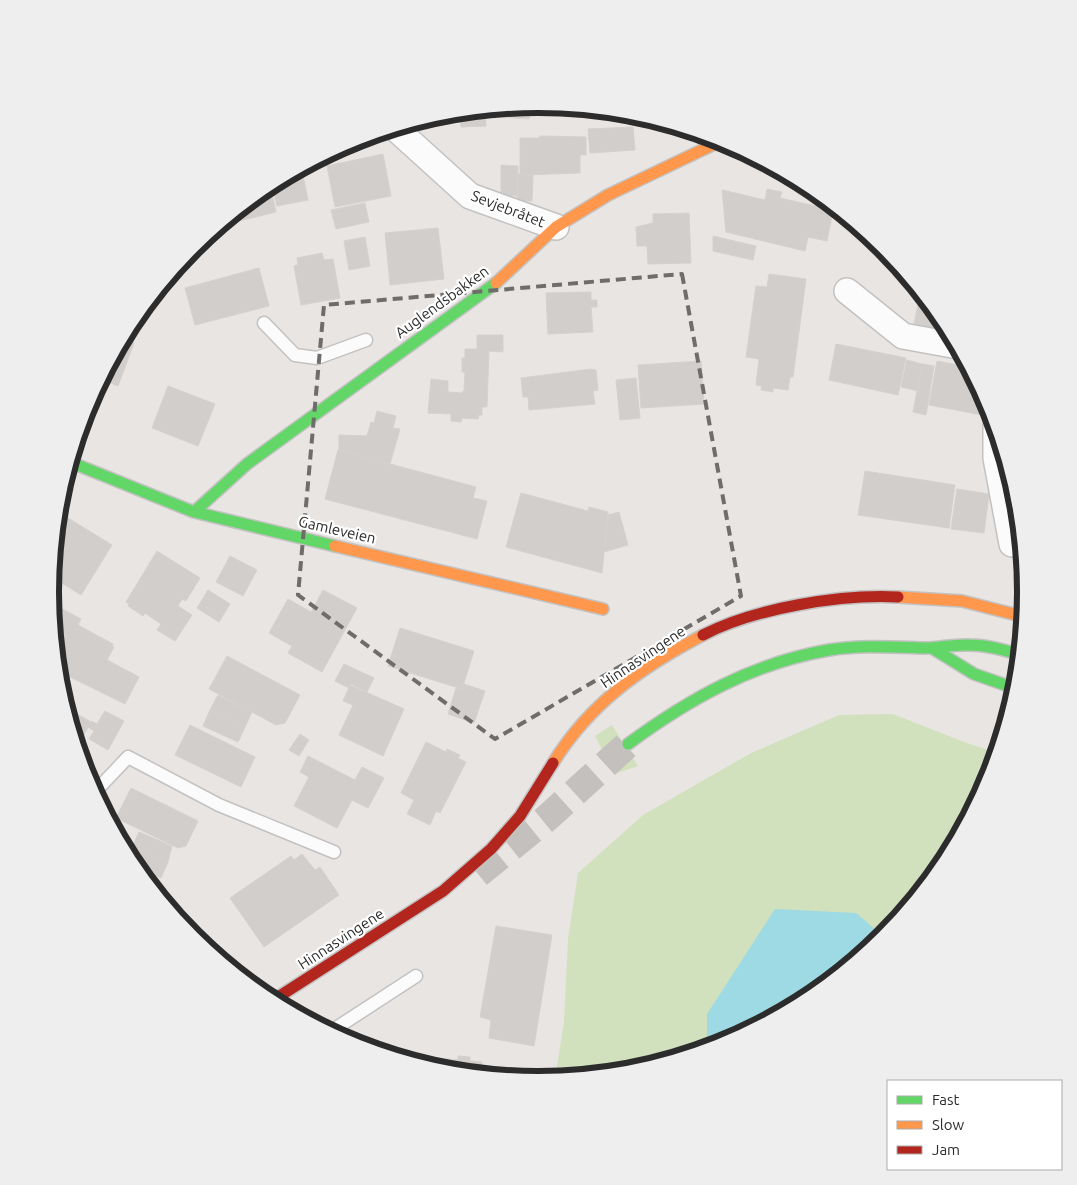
<svg xmlns="http://www.w3.org/2000/svg" width="1077" height="1185" font-family="Ubuntu,sans-serif">
<rect width="100%" height="100%" fill="#e9e5e2"/>
<path fill="#d1e1be" d="M 893,714 L 964,742 L 998,753 L 990,780 L 945,864 L 884,938 L 810,999 L 725,1044 L 634,1072 L 555,1079 L 564,1022 L 568,939 L 578,873 L 643,815 L 751,753 L 839,715 Z
M 612,725 L 638,766 L 614,774 L 595,736 Z"/>
<path fill="#9ddae3" d="M 775,909 L 856,913 L 884,937 C 835,982 771,1030 707,1050 L 707,1014 Z"/>
<path fill="#d1cecb" stroke="#d4d1ce" d="M 530,105 L 529,119 L 503,117 L 504,107 Z
M 492,109 L 492,111 L 485,111 L 486,126 L 461,127 L 460,112 L 457,112 Z
M 633,127 L 635,150 L 590,153 L 588,129 Z
M 540,136 L 586,137 L 586,155 L 580,155 L 580,173 L 520,175 L 520,138 L 539,138 Z
M 383,154 L 391,196 L 335,207 L 327,166 Z
M 501,165 L 518,166 L 517,196 L 501,195 Z
M 302,170 L 308,200 L 277,206 L 272,184 Z
M 518,174 L 533,175 L 532,201 L 517,201 Z
M 270,185 L 276,212 L 227,224 L 226,220 Z
M 767,189 L 782,192 L 780,198 L 833,210 L 827,241 L 808,237 L 805,251 L 726,232 L 722,190 L 765,200 Z
M 365,203 L 369,222 L 336,229 L 331,210 Z
M 689,213 L 691,263 L 648,264 L 647,246 L 637,246 L 636,227 L 653,223 L 653,214 Z
M 438,228 L 444,279 L 390,285 L 385,233 Z
M 713,236 L 756,246 L 753,260 L 713,251 Z
M 365,237 L 370,266 L 349,270 L 344,241 Z
M 322,253 L 324,260 L 333,259 L 340,298 L 301,305 L 294,266 L 298,265 L 297,258 Z
M 259,268 L 269,306 L 195,325 L 185,288 Z
M 769,274 L 806,279 L 793,377 L 790,377 L 788,390 L 773,388 L 773,392 L 761,390 L 762,386 L 756,385 L 759,359 L 746,357 L 756,286 L 767,287 Z
M 591,292 L 591,300 L 597,300 L 597,307 L 591,307 L 593,332 L 548,334 L 546,293 Z
M 919,300 L 929,302 L 945,321 L 943,335 L 913,329 Z
M 477,335 L 503,335 L 503,352 L 489,351 L 487,407 L 482,407 L 482,415 L 479,415 L 478,419 L 462,418 L 461,422 L 451,421 L 451,414 L 428,413 L 431,379 L 448,381 L 448,392 L 461,393 L 464,391 L 465,372 L 462,372 L 462,358 L 465,358 L 465,349 L 477,349 Z
M 123,339 L 134,343 L 118,386 L 101,379 Z
M 836,344 L 906,358 L 898,395 L 829,380 Z
M 907,360 L 922,364 L 918,391 L 901,387 Z
M 701,361 L 704,404 L 641,408 L 638,365 Z
M 937,361 L 969,367 L 986,398 L 982,415 L 929,405 Z
M 922,364 L 934,366 L 926,415 L 913,412 Z
M 591,369 L 596,370 L 598,390 L 593,391 L 595,404 L 529,410 L 528,397 L 523,397 L 521,378 Z
M 636,378 L 640,418 L 620,420 L 616,380 Z
M 168,386 L 215,404 L 198,446 L 152,428 Z
M 377,411 L 396,416 L 393,428 L 400,429 L 390,464 L 339,450 L 339,435 L 367,436 L 371,422 L 374,423 Z
M 338,450 L 476,487 L 473,498 L 487,501 L 477,539 L 325,499 Z
M 865,471 L 955,485 L 949,528 L 858,515 Z
M 957,489 L 989,494 L 984,533 L 951,529 Z
M 521,493 L 588,511 L 589,507 L 608,512 L 602,573 L 506,547 Z
M 619,512 L 628,545 L 604,552 L 608,515 Z
M 68,518 L 112,545 L 81,595 L 52,577 L 55,537 Z
M 157,551 L 200,578 L 186,601 L 182,599 L 178,606 L 192,615 L 175,641 L 157,630 L 161,624 L 145,613 L 143,616 L 128,606 L 129,604 L 126,602 Z
M 230,556 L 257,570 L 243,596 L 216,582 Z
M 208,590 L 230,604 L 219,622 L 197,608 Z
M 323,590 L 357,608 L 322,672 L 288,653 L 292,646 L 269,633 L 288,599 L 311,612 Z
M 51,603 L 81,619 L 78,625 L 113,644 L 112,646 L 114,647 L 107,660 L 139,677 L 125,704 L 58,671 Z
M 400,628 L 474,651 L 462,689 L 388,666 Z
M 227,656 L 300,695 L 285,723 L 276,725 L 209,689 Z
M 344,664 L 374,678 L 367,692 L 351,684 L 349,688 L 335,681 Z
M 464,684 L 485,691 L 474,723 L 448,714 L 456,688 L 462,689 Z
M 350,685 L 404,709 L 383,756 L 339,735 L 353,705 L 343,701 Z
M 62,695 L 72,701 L 68,709 L 91,722 L 77,747 Z
M 218,695 L 252,712 L 245,727 L 210,710 Z
M 210,710 L 245,727 L 238,742 L 203,726 Z
M 105,711 L 124,721 L 108,750 L 89,739 L 94,731 L 88,727 L 91,721 L 97,724 Z
M 190,725 L 255,757 L 241,787 L 175,755 Z
M 300,734 L 309,740 L 299,756 L 289,750 Z
M 426,742 L 446,752 L 447,749 L 460,755 L 458,758 L 466,762 L 440,813 L 436,811 L 430,825 L 407,814 L 414,800 L 401,793 Z
M 308,756 L 355,780 L 362,767 L 384,778 L 368,808 L 352,800 L 337,828 L 294,806 L 309,777 L 300,772 Z
M 131,788 L 198,821 L 186,846 L 178,848 L 116,818 Z
M 139,832 L 172,846 L 168,862 L 132,847 Z
M 132,847 L 168,862 L 161,878 L 152,874 L 153,872 L 133,864 L 129,857 Z
M 302,854 L 315,870 L 320,867 L 339,895 L 264,947 L 230,898 L 291,856 L 294,860 Z
M 133,864 L 153,872 L 149,884 Z
M 496,926 L 552,935 L 534,1046 L 489,1038 L 491,1020 L 480,1017 Z
M 458,1056 L 470,1057 L 470,1061 L 482,1062 L 481,1075 L 443,1072 L 430,1068 L 431,1057 L 458,1060 Z"/>
<g fill="none" stroke-linecap="round" stroke-linejoin="round">
<path stroke="#c3c0be" stroke-width="28" stroke-dasharray="28 14" stroke-linecap="butt" d="M 478,874 L 547,818 L 628,744"/>
<defs>
<path id="lane" d="M 264,323 L 295,355 L 317,358 L 366,340
M 94,793 L 128,757 L 219,805 L 334,852
M 330,1032 L 416,976"/>
<path id="street" d="M 395,128 L 470,196 L 556,227
M 847,291 L 903,336 L 958,346
M 996,427 L 996,458 L 1012,544"/>
<path id="fast" d="M 70,462 L 194,512 L 335,546
M 194,512 L 247,464 L 496,283
M 932,648 L 974,674 L 1017,689
M 628,744 C 689,699 753,663 829,650 C 860,645 892,647 924,648 C 939,648 954,644 969,645 C 987,645 1004,650 1021,655"/>
<path id="slow" d="M 496,283 L 556,227 L 608,195 L 723,140
M 335,546 L 603,609
M 898,597 L 962,601 L 1025,617
M 553,763 C 590,703 642,667 703,635"/>
<path id="jam" d="M 703,635 C 755,608 841,594 898,597
M 272,1001 L 443,891 L 491,849 L 520,816 L 553,763"/>
</defs>
<use href="#lane" stroke="#c3c2c2" stroke-width="15"/>
<use href="#street" stroke="#c3c2c2" stroke-width="28"/>
<use href="#fast" stroke="#c3c2c2" stroke-width="14"/>
<use href="#slow" stroke="#c3c2c2" stroke-width="14"/>
<use href="#jam" stroke="#c3c2c2" stroke-width="14"/>
<use href="#lane" stroke="#fcfbfb" stroke-width="12"/>
<use href="#street" stroke="#fcfbfb" stroke-width="25"/>
<use href="#fast" stroke="#63d668" stroke-width="11"/>
<use href="#slow" stroke="#ff974d" stroke-width="11"/>
<use href="#jam" stroke="#b3261e" stroke-width="11"/>
</g>
<path fill="none" stroke="#6e6d6c" stroke-width="4" stroke-dasharray="10 6" stroke-linejoin="round" d="M 682,274 L 741,596 L 495,739 L 298,595 L 324,305 Z"/>
<g text-anchor="middle" stroke-width="4.5" stroke-linejoin="round" paint-order="stroke">
<g font-size="15" fill="#2c2c2c" stroke="#fff">
<text transform="translate(508 209) rotate(21)" y="5">Sevjebråtet</text>
<text transform="translate(442 302) rotate(-36)" y="5">Auglendsbakken</text>
<text transform="translate(337 530) rotate(13)" y="5">Gamleveien</text>
<text transform="translate(643 657) rotate(-34)" y="5">Hinnasvingene</text>
<text transform="translate(341 939) rotate(-33)" y="5">Hinnasvingene</text>
</g>
</g>
<path d="M0 0H1077V1185H0ZM59 592a479 479 0 1 1 958 0a479 479 0 1 1-958 0Z" fill="#eee" fill-rule="evenodd"/>
<path fill="none" stroke="#2c2c2c" stroke-width="6" d="M59 592a479 479 0 1 1 958 0a479 479 0 1 1-958 0Z"/>
<rect x="887" y="1080" width="175" height="90" fill="#ffffff" stroke="#ababab"/>
<rect x="897" y="1096" width="25" height="8" fill="#63d668" stroke="#ababab"/>
<text x="932" y="1105" font-size="15" fill="#2c2c2c">Fast</text>
<rect x="897" y="1121" width="25" height="8" fill="#ff974d" stroke="#ababab"/>
<text x="932" y="1130" font-size="15" fill="#2c2c2c">Slow</text>
<rect x="897" y="1146" width="25" height="8" fill="#b3261e" stroke="#ababab"/>
<text x="932" y="1155" font-size="15" fill="#2c2c2c">Jam</text>
</svg>
